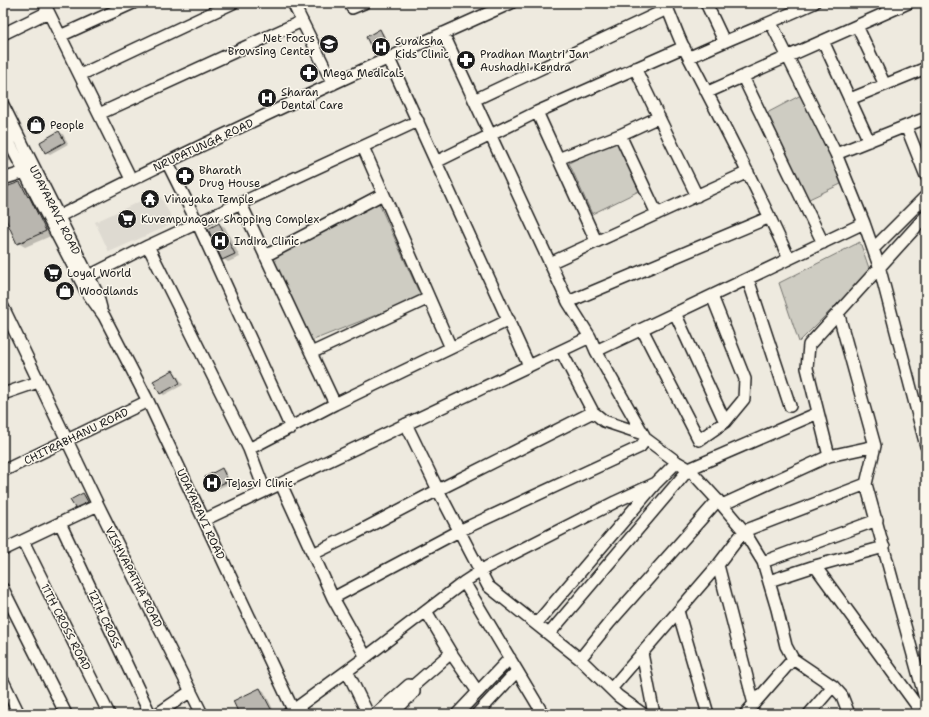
<svg xmlns="http://www.w3.org/2000/svg" width="929" height="717" font-family="'Shantell Sans',sans-serif">
<rect width="100%" height="100%" fill="#eeeadf"/>
<filter id="ink" filterUnits="userSpaceOnUse"><feTurbulence type="fractalNoise" baseFrequency=".025" numOctaves="2"/><feDisplacementMap in="SourceGraphic" scale="8" xChannelSelector="R" yChannelSelector="G"/><feConvolveMatrix kernelMatrix="1 2 1 2 8 2 1 2 1" color-interpolation-filters="sRGB"/></filter>
<g filter="url(#ink)">
<path fill="#dedad1" d="M 158,193 L 175,223 L 109,252 L 95,222 Z"/>
<path fill="#ceccc2" stroke="#75746f" d="M 801,95 L 843,183 L 807,200 L 765,114 Z
M 616,138 L 641,190 L 592,214 L 569,163 Z
M 376,197 L 421,297 L 311,341 L 268,247 Z
M 860,242 L 870,271 L 799,342 L 779,283 Z"/>
<path fill="#0003" d="M 380,31 L 383,33 L 392,50 L 379,57 L 376,55 L 367,37 Z
M 59,132 L 63,134 L 68,144 L 50,154 L 46,152 Z
M 3,133 L 12,160 L 3,163 Z
M 20,183 L 27,187 L 53,235 L 25,247 L 18,243 L 3,210 L 3,189 Z
M 219,224 L 225,227 L 240,257 L 228,262 L 223,259 Z
M 173,371 L 176,373 L 183,385 L 164,395 L 161,393 Z
M 222,469 L 225,471 L 231,483 L 215,490 L 212,488 Z
M 83,494 L 86,496 L 90,504 L 79,509 L 76,507 Z
M 260,689 L 264,691 L 275,713 L 272,714 L 240,714 L 234,701 Z"/>
<path fill="#b9b6af" stroke="#1c1c1c" d="M 380,29 L 389,48 L 375,55 L 366,37 Z
M 59,131 L 65,142 L 45,153 L 40,142 Z
M 20,182 L 28,197 L 29,196 L 46,231 L 17,244 L 3,213 L 3,188 Z
M 219,223 L 235,254 L 222,260 L 208,229 Z
M 173,370 L 180,383 L 160,394 L 153,381 Z
M 222,468 L 228,481 L 211,489 L 205,477 Z
M 83,493 L 88,502 L 75,508 L 70,500 Z
M 260,688 L 272,711 L 265,714 L 239,714 L 233,701 Z"/>
<g fill="none" stroke-linecap="round" stroke-linejoin="round">
<defs>
<path id="minor" d="M 44,3 L 131,179
M 293,3 L 333,84
M 350,3 L 352,8 L 364,3
M 665,3 C 672,18 677,34 684,48 C 720,118 757,187 789,259
M 706,3 L 724,41
M 771,23 L 836,154 L 864,223 L 879,266 L 926,446
M 857,26 L 885,85
M 443,33 L 568,302 L 590,337
M 3,34 L 48,12
M 60,36 L 133,3
M 823,41 L 869,141
M 690,57 C 731,38 773,22 814,3
M 389,59 L 529,366
M 635,68 L 697,196
M 80,75 L 233,3
M 743,77 L 823,243
M 708,92 L 908,3
M 850,99 L 926,68
M 474,100 L 667,9
M 3,105 L 97,293 L 101,308
M 537,112 L 596,241
M 99,114 L 302,21
M 3,126 L 11,146 L 86,291 L 104,316 L 148,401 L 295,714
M 906,126 L 926,176
M 620,135 L 657,214
M 363,147 L 451,348
M 836,154 L 926,118
M 558,159 L 620,135 L 659,117
M 167,162 L 198,224 L 291,428
M 436,162 L 537,112 L 684,47
M 3,179 L 31,170
M 241,204 L 335,404
M 50,221 C 201,143 356,72 511,3
M 148,246 L 249,449 L 265,491
M 873,249 L 926,196
M 265,256 L 383,194
M 550,263 L 748,172
M 89,276 L 148,246 L 418,121
M 748,279 L 790,406
M 568,302 L 770,217
M 3,307 L 98,505 L 202,714
M 838,312 L 875,446 L 866,484 L 926,702
M 675,313 L 725,422
M 642,329 L 699,440 L 725,422 L 744,399 L 745,379 L 712,296
M 561,351 L 593,412 L 604,421 L 643,434
M 596,351 L 646,439 L 677,462 L 689,469 L 722,505 L 744,531 L 763,562 L 777,609 L 786,646 L 793,659 L 833,686 L 842,696 L 849,714
M 311,353 L 429,298
M 3,394 L 38,382
M 406,424 L 438,490 L 488,586 L 580,659 L 618,696 L 643,714
M 249,449 L 335,404 L 509,320
M 829,456 L 807,368 L 809,345 L 926,216
M 3,471 L 148,401
M 281,484 L 333,598 L 366,657
M 722,505 L 829,456 L 875,446
M 204,520 L 590,337 L 596,351 L 864,223
M 60,523 L 150,714
M 23,541 L 109,714
M 3,550 L 98,505
M 313,554 L 356,533 L 438,490 L 593,412
M 763,562 L 877,520
M 718,565 L 754,704
M 815,566 L 923,714
M 769,581 L 815,566 L 884,547
M 464,582 L 543,714
M 3,589 L 66,714
M 333,598 L 459,531 L 640,447 L 646,439
M 426,611 L 451,653 L 478,692
M 678,611 L 708,714
M 536,624 L 656,483 L 677,462
M 549,634 L 689,469 L 818,413
M 642,653 L 654,714
M 580,659 L 610,622 L 718,500
M 347,671 L 368,714
M 3,681 L 19,714
M 611,689 L 718,565 L 744,531 L 866,484
M 157,714 L 191,691
M 288,714 L 366,657 L 464,582 L 487,567 L 615,502 L 656,483
M 376,714 L 409,685 L 413,686 L 451,653
M 392,714 L 414,692 L 414,689 L 413,686
M 457,714 L 510,658
M 477,714 L 517,671
M 745,714 L 793,659
M 809,714 L 833,686"/>
</defs>
<use href="#minor" stroke="#1c1c1c" stroke-width="14"/>
<use href="#minor" stroke="#fbf7ec" stroke-width="11"/>
</g>
</g>
<defs>
<symbol id="school-disc" viewBox="-11 -11 22 22"><circle r="9.5" fill="#1c1c1c" stroke="#fbf7ec"/><path d="M0-5L7-2L0 1L-7-2ZM-4 1L0 2.5L4 1V4Q0 6-4 4Z" fill="#fff"/></symbol>
<symbol id="hospital-disc" viewBox="-11 -11 22 22"><circle r="9.5" fill="#1c1c1c" stroke="#fbf7ec"/><path d="M-5-5h3v3.5h4V-5h3V5h-3V1.5h-4V5h-3Z" fill="#fff"/></symbol>
<symbol id="pharmacy-disc" viewBox="-11 -11 22 22"><circle r="9.5" fill="#1c1c1c" stroke="#fbf7ec"/><path d="M-2-6h4v4h4v4h-4v4h-4v-4h-4v-4h4Z" fill="#fff"/></symbol>
<symbol id="shop-disc" viewBox="-11 -11 22 22"><circle r="9.5" fill="#1c1c1c" stroke="#fbf7ec"/><path d="M-5-2.5h2.3a2.7 3.5 0 0 1 5.4 0H5L5.5 6h-11ZM-1.5-2.5h3a1.5 2.3 0 0 0-3 0Z" fill="#fff"/></symbol>
<symbol id="temple-disc" viewBox="-11 -11 22 22"><circle r="9.5" fill="#1c1c1c" stroke="#fbf7ec"/><path d="M0-6L5-2H3V0L6.5 2.5H4V6H1.5V3h-3V6H-4V2.5H-6.5L-3 0V-2H-5Z" fill="#fff"/></symbol>
<symbol id="supermarket-disc" viewBox="-11 -11 22 22"><circle r="9.5" fill="#1c1c1c" stroke="#fbf7ec"/><path d="M-6-5.5h2.5l.6 2H6L4.5 2H-2.5L-4.4-4H-6ZM-1.5 3.2a1.3 1.3 0 1 0 .1 0ZM3 3.2a1.3 1.3 0 1 0 .1 0Z" fill="#fff"/></symbol>
</defs>
<g fill-rule="evenodd">
<use href="#school-disc" x="318" y="33" width="22" height="22"/>
<use href="#hospital-disc" x="370" y="36" width="22" height="22"/>
<use href="#pharmacy-disc" x="455" y="49" width="22" height="22"/>
<use href="#pharmacy-disc" x="298" y="62" width="22" height="22"/>
<use href="#hospital-disc" x="256" y="87" width="22" height="22"/>
<use href="#shop-disc" x="25" y="114" width="22" height="22"/>
<use href="#pharmacy-disc" x="174" y="165" width="22" height="22"/>
<use href="#temple-disc" x="139" y="188" width="22" height="22"/>
<use href="#supermarket-disc" x="116" y="208" width="22" height="22"/>
<use href="#hospital-disc" x="209" y="230" width="22" height="22"/>
<use href="#supermarket-disc" x="42" y="262" width="22" height="22"/>
<use href="#shop-disc" x="54" y="280" width="22" height="22"/>
<use href="#hospital-disc" x="201" y="472" width="22" height="22"/>
</g>
<g text-anchor="middle" stroke-width="3" stroke-linejoin="round" paint-order="stroke">
<g font-size="11" fill="#1c1c1c" stroke="#fbf7ec" text-anchor="start">
<text x="315" y="42" text-anchor="end">Net Focus<tspan x="315" dy="13">Browsing Center</tspan></text>
<text x="395" y="45">Suraksha<tspan x="395" dy="13">Kids Clinic</tspan></text>
<text x="480" y="58">Pradhan Mantri Jan<tspan x="480" dy="13">Aushadhi Kendra</tspan></text>
<text x="323" y="77">Mega Medicals</text>
<text x="281" y="96">Sharan<tspan x="281" dy="13">Dental Care</tspan></text>
<text x="50" y="129">People</text>
<text x="199" y="174">Bharath<tspan x="199" dy="13">Drug House</tspan></text>
<text x="164" y="203">Vinayaka Temple</text>
<text x="141" y="223">Kuvempunagar Shopping Complex</text>
<text x="234" y="245">Indira Clinic</text>
<text x="67" y="277">Loyal World</text>
<text x="79" y="295">Woodlands</text>
<text x="226" y="487">Tejasvi Clinic</text>
</g>
<g font-size="11" fill="#1c1c1c" stroke="#fbf7ec">
<text transform="translate(203 145) rotate(-25)" y="4">NRUPATUNGA ROAD</text>
<text transform="translate(55 210) rotate(63)" y="4">UDAYARAVI ROAD</text>
<text transform="translate(76 436) rotate(-26)" y="4">CHITRABHANU ROAD</text>
<text transform="translate(201 514) rotate(65)" y="4">UDAYARAVI ROAD</text>
<text transform="translate(134 577) rotate(63)" y="4">VISHVAPATHA ROAD</text>
<text transform="translate(105 619) rotate(65)" y="4">12TH CROSS</text>
<text transform="translate(66 627) rotate(63)" y="4">11TH CROSS ROAD</text>
</g>
</g>
<rect width="929" height="717" fill="none" stroke="#fbf7ec" stroke-width="16"/>
<rect x="8" y="8" width="913" height="701" fill="none" stroke="#1c1c1c" stroke-width="1.5" filter="url(#ink)"/>
</svg>
